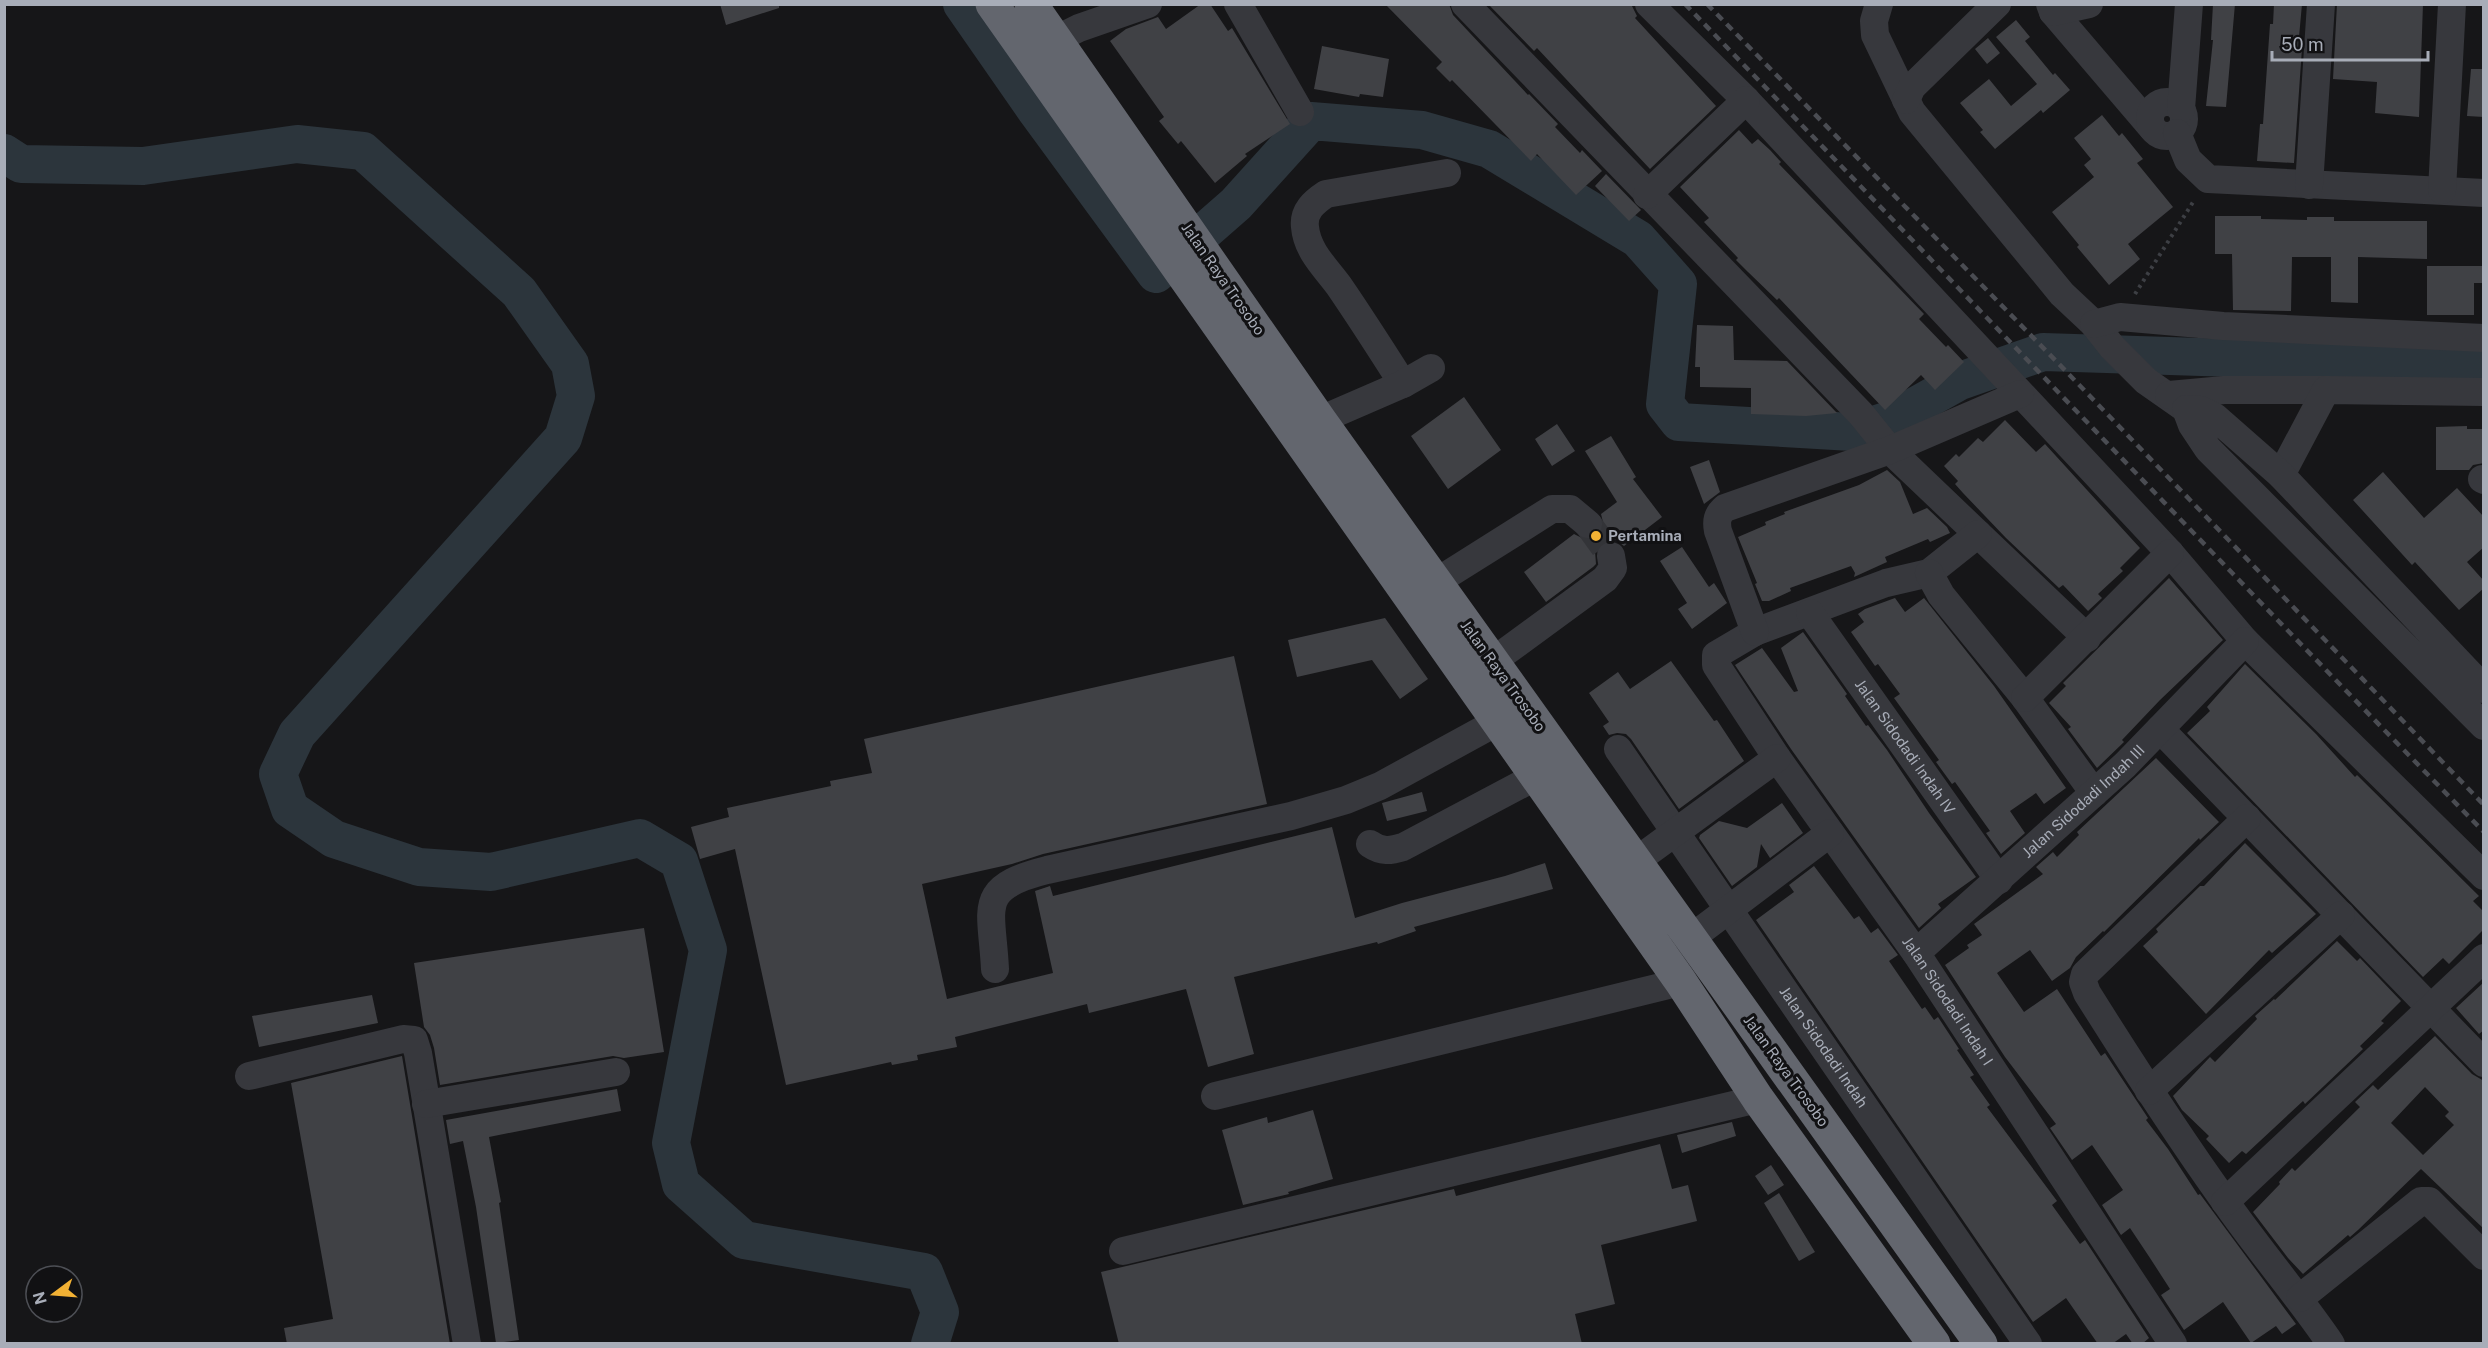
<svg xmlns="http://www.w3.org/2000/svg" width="2488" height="1348" font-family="'Public Sans',sans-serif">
<rect width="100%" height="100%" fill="#161618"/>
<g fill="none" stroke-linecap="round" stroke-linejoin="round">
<path stroke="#2c353c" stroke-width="38" d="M 962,4 L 1035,109 L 1156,274 L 1236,204 L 1311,121 L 1422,130 L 1489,149 L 1638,239 L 1678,284 L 1665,404 L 1679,422 L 1852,432 L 1892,419 L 1960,381 L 2043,352 L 2484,366
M 4,153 L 21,164 L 143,166 L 297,144 L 363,151 L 519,292 L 570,364 L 576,396 L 563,438 L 297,734 L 278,774 L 290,809 L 334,839 L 419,867 L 491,872 L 640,838 L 679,861 L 708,950 L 671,1143 L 681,1184 L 744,1240 L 924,1272 L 940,1312 L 930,1344"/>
</g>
<path fill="#404145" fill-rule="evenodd" d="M 720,4 L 779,4 L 779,8 L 726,25 Z
M 1201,4 L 1210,4 L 1228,31 L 1232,28 L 1290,124 L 1245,154 L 1247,156 L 1215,183 L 1181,141 L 1178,144 L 1159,121 L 1164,117 L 1110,41 L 1126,29 L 1158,17 L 1166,29 Z
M 1385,4 L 1449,4 L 1453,15 L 1528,95 L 1529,94 L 1558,124 L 1555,127 L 1580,153 L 1582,150 L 1602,171 L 1576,195 L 1537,154 L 1531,161 L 1452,80 L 1450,82 L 1436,68 L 1442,62 Z
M 1488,4 L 1631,4 L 1637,16 L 1635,18 L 1716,106 L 1650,169 L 1537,48 L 1534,51 Z
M 2213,4 L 2235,4 L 2226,107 L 2206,106 L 2213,40 L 2211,40 Z
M 2274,4 L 2302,4 L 2298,48 L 2302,48 L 2294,163 L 2257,161 L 2260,124 L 2263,124 L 2270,24 L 2273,24 Z
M 2337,4 L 2423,4 L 2419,117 L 2375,113 L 2377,82 L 2333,79 Z
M 2016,20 L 2030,37 L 2025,41 L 2053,75 L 2055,73 L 2070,90 L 2043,113 L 2041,110 L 1995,149 L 1980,132 L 1983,130 L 1960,103 L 1989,79 L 2011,106 L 2037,84 L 1996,37 Z
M 1988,38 L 2000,53 L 1987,64 L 1975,49 Z
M 1322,46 L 1389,59 L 1383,97 L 1360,94 L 1359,97 L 1314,89 Z
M 2471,69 L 2484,69 L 2484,117 L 2467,116 Z
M 2102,115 L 2119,136 L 2122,133 L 2143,159 L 2137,163 L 2173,207 L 2128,244 L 2140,259 L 2109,285 L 2077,247 L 2079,245 L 2052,212 L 2094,177 L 2084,165 L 2091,159 L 2074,138 Z
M 1739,130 L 1752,144 L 1758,139 L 1770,150 L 1781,162 L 1779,164 L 1924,314 L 1919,319 L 1946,347 L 1948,345 L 1964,362 L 1935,390 L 1921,375 L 1885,410 L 1779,298 L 1777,300 L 1748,272 L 1736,260 L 1738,258 L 1704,222 L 1709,218 L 1680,187 Z
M 1606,174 L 1641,210 L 1629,221 L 1595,186 Z
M 2215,216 L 2261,216 L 2261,219 L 2307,220 L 2307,217 L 2334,217 L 2334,221 L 2427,221 L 2427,259 L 2358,257 L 2358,303 L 2331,302 L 2331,257 L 2292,257 L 2291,311 L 2233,310 L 2232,254 L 2215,254 Z
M 2427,266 L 2484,266 L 2484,283 L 2474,283 L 2474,315 L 2427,315 Z
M 1697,325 L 1733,326 L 1734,360 L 1787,361 L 1837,413 L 1806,416 L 1751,414 L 1751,388 L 1700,387 L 1700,367 L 1695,367 Z
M 1464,397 L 1501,450 L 1448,489 L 1411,436 Z
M 2005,420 L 2036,452 L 2045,444 L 2140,548 L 2120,568 L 2123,571 L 2098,594 L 2102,598 L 2088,611 L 2063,585 L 2059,588 L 2006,538 L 1963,493 L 1955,484 L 1958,481 L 1944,466 L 1956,454 L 1959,457 L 1978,438 L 1983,442 Z
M 1557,424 L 1575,451 L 1552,466 L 1535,439 Z
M 2467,426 L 2467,429 L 2484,429 L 2484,463 L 2473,465 L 2469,470 L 2436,470 L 2436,427 Z
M 1611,436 L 1636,477 L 1633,479 L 1662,517 L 1624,546 L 1616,540 L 1609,540 L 1601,543 L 1595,551 L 1596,564 L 1593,567 L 1546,602 L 1524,572 L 1574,534 L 1586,540 L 1594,539 L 1601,534 L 1604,526 L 1601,514 L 1617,502 L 1585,451 Z
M 1709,460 L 1720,492 L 1704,504 L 1690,467 Z
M 1887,470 L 1900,482 L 1913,514 L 1927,508 L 1947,527 L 1950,533 L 1930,542 L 1928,539 L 1885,557 L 1887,562 L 1854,577 L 1855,573 L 1851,566 L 1790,588 L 1791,591 L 1769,601 L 1762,601 L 1755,584 L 1757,583 L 1738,537 L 1766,525 L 1765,522 L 1785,514 L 1784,512 L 1859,485 Z
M 2383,472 L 2424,518 L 2457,488 L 2484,517 L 2484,547 L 2467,562 L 2484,581 L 2484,588 L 2459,610 L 2415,562 L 2412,565 L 2353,500 Z
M 1682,547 L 1709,587 L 1714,583 L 1727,603 L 1692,629 L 1678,609 L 1687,603 L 1660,561 Z
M 2169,578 L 2223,640 L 2160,700 L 2122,740 L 2124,742 L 2097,768 L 2068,729 L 2071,727 L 2049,703 L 2066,686 L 2063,683 Z
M 1895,598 L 1905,612 L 1924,598 L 1994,686 L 2066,788 L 2044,804 L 2036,793 L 2010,811 L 2025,833 L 2001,854 L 1986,833 L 1990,831 L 1955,782 L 1952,784 L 1936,762 L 1939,760 L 1894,698 L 1900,694 L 1878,664 L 1875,666 L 1851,632 L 1864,622 L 1858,614 L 1865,609 Z
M 1385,618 L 1428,679 L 1400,699 L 1372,660 L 1297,677 L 1288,640 Z
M 1803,632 L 1847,694 L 1845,696 L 1866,726 L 1868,725 L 1887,750 L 1929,813 L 1976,877 L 1938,904 L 1941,908 L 1919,928 L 1791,749 L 1735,665 L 1762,648 L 1794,692 L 1798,691 L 1781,648 Z
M 1234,656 L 1267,804 L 1043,854 L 1012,864 L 922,884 L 947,999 L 1053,973 L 1035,891 L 1050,886 L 1053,896 L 1332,827 L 1355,918 L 1402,903 L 1505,876 L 1545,863 L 1553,889 L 1414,927 L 1416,931 L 1378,944 L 1377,942 L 1234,977 L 1254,1054 L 1208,1067 L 1186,989 L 1089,1013 L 1087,1004 L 955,1037 L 957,1047 L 917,1055 L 918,1060 L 892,1065 L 891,1062 L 786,1085 L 735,849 L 700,859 L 691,827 L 729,817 L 727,808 L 831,786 L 830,781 L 872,773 L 864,739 Z
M 1671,661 L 1714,721 L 1717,720 L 1744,761 L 1679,809 L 1631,739 L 1626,734 L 1617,733 L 1609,735 L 1603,726 L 1609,722 L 1589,693 L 1618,672 L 1630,689 Z
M 2245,664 L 2316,734 L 2355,777 L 2357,775 L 2479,896 L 2473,901 L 2484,912 L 2484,929 L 2449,964 L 2443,958 L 2423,977 L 2187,733 L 2210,711 L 2207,707 Z
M 2156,758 L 2219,822 L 2200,840 L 2199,838 L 2104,932 L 2103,931 L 2076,957 L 2070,968 L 2052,981 L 2030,950 L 1997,973 L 2024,1012 L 2057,989 L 2101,1056 L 2105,1053 L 2148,1118 L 2146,1120 L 2168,1149 L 2198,1195 L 2200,1194 L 2296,1324 L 2282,1334 L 2276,1326 L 2251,1343 L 2223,1302 L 2184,1330 L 2161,1295 L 2170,1289 L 2150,1258 L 2130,1228 L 2121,1235 L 2102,1205 L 2123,1190 L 2092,1145 L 2072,1160 L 2050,1128 L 2056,1124 L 2005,1057 L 1945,965 L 1969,948 L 1967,945 L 1982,935 L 1974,924 L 2043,874 L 2036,867 L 2053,852 L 2057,857 L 2079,835 L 2077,832 Z
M 1422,792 L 1427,811 L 1387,821 L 1382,803 Z
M 1782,803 L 1803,833 L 1770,858 L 1761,844 L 1757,867 L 1732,886 L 1699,838 L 1700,835 L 1719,821 L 1747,828 Z
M 2245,843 L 2316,914 L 2272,953 L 2269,950 L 2206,1014 L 2143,946 L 2158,932 L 2156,929 L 2160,925 L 2200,886 L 2204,886 Z
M 1814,866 L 1854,919 L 1859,916 L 1871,933 L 1878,928 L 1898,955 L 1889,961 L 1922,1009 L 1925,1007 L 1934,1020 L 1938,1017 L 1959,1049 L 1957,1050 L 1974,1075 L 1970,1077 L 1990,1105 L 1987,1107 L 2057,1201 L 2052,1205 L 2080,1244 L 2085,1240 L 2149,1338 L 2142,1344 L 2133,1344 L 2126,1334 L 2112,1344 L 2098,1344 L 2066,1298 L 2033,1322 L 1756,920 L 1794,892 L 1789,885 Z
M 644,928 L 664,1052 L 624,1058 L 613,1056 L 440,1085 L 434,1048 L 430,1035 L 424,1027 L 414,963 Z
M 2337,941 L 2357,961 L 2360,958 L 2401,1001 L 2381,1021 L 2384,1023 L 2360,1046 L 2363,1049 L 2305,1104 L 2303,1101 L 2246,1154 L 2242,1151 L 2229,1163 L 2206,1139 L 2209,1136 L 2182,1110 L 2173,1096 L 2210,1057 L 2215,1062 L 2257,1019 L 2255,1016 L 2274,999 L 2275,1000 Z
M 2484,982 L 2484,1030 L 2479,1034 L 2456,1008 Z
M 372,995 L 378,1023 L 259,1047 L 252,1016 Z
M 2435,1036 L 2472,1074 L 2484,1081 L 2484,1229 L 2421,1169 L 2358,1230 L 2350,1237 L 2348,1235 L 2303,1274 L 2288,1258 L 2253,1212 L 2280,1184 L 2279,1182 L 2292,1168 L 2295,1171 L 2360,1107 L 2355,1102 L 2373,1085 L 2378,1090 ZM 2425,1087 L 2449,1112 L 2445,1116 L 2454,1125 L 2423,1155 L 2391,1123 Z
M 402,1056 L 450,1344 L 287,1344 L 284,1328 L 333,1319 L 291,1083 Z
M 617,1089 L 621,1111 L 489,1137 L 501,1202 L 499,1203 L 519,1340 L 496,1343 L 476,1207 L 463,1141 L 450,1144 L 446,1120 Z
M 1313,1110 L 1333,1179 L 1288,1192 L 1289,1194 L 1243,1205 L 1222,1130 L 1267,1117 L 1268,1123 Z
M 1732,1122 L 1736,1136 L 1682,1153 L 1677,1135 Z
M 1660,1144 L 1672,1189 L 1688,1185 L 1697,1221 L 1601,1245 L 1615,1304 L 1575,1314 L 1582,1344 L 1119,1344 L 1101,1272 L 1454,1189 L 1456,1196 Z
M 1771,1165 L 1784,1185 L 1768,1195 L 1755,1176 Z
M 1779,1193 L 1815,1252 L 1799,1261 L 1764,1203 Z"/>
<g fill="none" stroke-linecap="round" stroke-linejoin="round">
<path stroke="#333438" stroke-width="28" stroke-dasharray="28 14" stroke-linecap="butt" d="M 1588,524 L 1611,556"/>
<path stroke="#3d3f44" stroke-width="4" stroke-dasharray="3 4.5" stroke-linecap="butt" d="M 2135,294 L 2195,199"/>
<g stroke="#37383d" stroke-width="28">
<path d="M 1238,4 L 1300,112"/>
<path d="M 1465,4 L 1861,414 L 1890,450 L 2087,638"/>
<path d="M 1649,4 L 1746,100 L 2170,553 L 2245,641 L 2484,876"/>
<path d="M 1879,4 L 1874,21 L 1875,35 L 1912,112 L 2062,294 L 2094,324 L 2112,347 L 2146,381 L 2186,409"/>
<path d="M 2050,4 L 2053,12 L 2153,129"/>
<path d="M 2053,12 L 2089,4"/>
<path d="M 1055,40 L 1079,28 L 1148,4"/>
<path d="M 1906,100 L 1912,87 L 1997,4"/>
<circle cx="2167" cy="119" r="17"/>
<path d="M 2181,109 L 2189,4"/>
<path d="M 2177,133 L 2188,160 L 2208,179 L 2484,193"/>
<path d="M 2309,185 L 2321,4"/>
<path d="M 2442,190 L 2452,4"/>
<path d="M 1647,195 L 1746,100"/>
<path d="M 2094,324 L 2120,317 L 2223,326 L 2484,338"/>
<path d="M 1403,384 C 1382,351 1361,318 1339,286 C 1326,268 1307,251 1305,227 C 1303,211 1314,202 1326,194 L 1447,173"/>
<path d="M 2169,395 L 2224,390 L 2326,390"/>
<path d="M 1320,420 L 1403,384 L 1431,368"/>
<path d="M 2281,475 L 2326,390 L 2484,392"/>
<path d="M 2482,479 L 2484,480"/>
<path id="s1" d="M 1978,534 L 1929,573 L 1886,583 L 1755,632 L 1716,655 L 1716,665 L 1777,758 L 1916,953 L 2173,1344"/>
<path d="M 1929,573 L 1941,595 L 2025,698 L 2094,793"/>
<path d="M 1436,582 L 1552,509 L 1570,509 L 1588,524"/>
<path id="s2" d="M 1810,613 L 1999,880"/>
<path d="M 1755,632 L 1718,531 C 1716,521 1717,515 1725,508 L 1890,450 L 2020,394"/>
<path d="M 1493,661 L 1605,579 L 1613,568 L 1611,556"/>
<path d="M 2484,689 L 2281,475 L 2215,417 L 2201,410 L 2186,409 L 2192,425 L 2208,449 L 2484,726"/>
<path d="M 2025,698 L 2170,553"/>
<path d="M 2160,729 L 2484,1063"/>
<path id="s3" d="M 1618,749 L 2028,1344"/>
<path d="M 2247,818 L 2085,974 L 2083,982 L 2087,993 C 2131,1063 2176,1133 2224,1200 C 2258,1249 2297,1294 2331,1344"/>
<path d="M 1370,844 C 1382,852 1390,851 1403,847 L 1535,777"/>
<path d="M 1636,861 L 1777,758"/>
<path d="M 1691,938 L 1830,833"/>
<path id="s4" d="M 1916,953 L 2125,765 L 2245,641"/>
<path d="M 995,969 C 992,907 975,888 1047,870 L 1291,816 L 1346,800 L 1380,786 L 1497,722"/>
<path d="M 249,1076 L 403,1039 L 414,1040 L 418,1053 L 467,1344"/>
<path d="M 2149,1091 L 2341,915"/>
<path d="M 1215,1096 L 1681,982"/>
<path d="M 426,1104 L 616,1072"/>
<path d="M 2225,1202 L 2484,958"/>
<path d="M 1123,1251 L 1758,1099"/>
<path d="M 2300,1298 L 2421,1201 L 2429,1201 L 2484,1256"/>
</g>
<path stroke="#63666e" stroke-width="33" d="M 992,4 L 1681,982 L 1758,1099 L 1934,1344
M 1031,4 L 1320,420 L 1981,1344"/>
<path stroke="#4a4c52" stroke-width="4.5" stroke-dasharray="8 6" stroke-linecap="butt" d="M 1685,4 C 1952,280 2215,558 2484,832
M 1707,4 L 2058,363 L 2484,805"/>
</g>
<circle fill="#f2b134" stroke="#111113" stroke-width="2" cx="1596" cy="536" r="6"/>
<g text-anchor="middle" stroke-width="6" stroke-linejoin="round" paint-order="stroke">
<g font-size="15" fill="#a8adb8" stroke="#111113">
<text transform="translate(1223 279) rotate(55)" y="5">Jalan Raya Trosobo</text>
<text transform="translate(1503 676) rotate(54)" y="5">Jalan Raya Trosobo</text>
<text dy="5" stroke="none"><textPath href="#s2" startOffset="164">Jalan Sidodadi Indah IV</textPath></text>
<text dy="5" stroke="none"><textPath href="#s4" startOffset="226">Jalan Sidodadi Indah III</textPath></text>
<text dy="5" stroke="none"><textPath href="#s1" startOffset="710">Jalan Sidodadi Indah I</textPath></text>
<text dy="5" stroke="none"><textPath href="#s3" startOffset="362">Jalan Sidodadi Indah</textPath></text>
<text transform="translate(1786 1071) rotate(54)" y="5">Jalan Raya Trosobo</text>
</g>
<g font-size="15" font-weight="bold" fill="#a8adb8" stroke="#111113" text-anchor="start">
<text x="1608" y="541">Pertamina</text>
</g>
</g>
<rect width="2488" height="1348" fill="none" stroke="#a8adb8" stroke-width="12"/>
<g transform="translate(54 1294) rotate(254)"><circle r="28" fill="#111113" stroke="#4d4f55" stroke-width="1.5"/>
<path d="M0-4.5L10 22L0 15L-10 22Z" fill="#f2b134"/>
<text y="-9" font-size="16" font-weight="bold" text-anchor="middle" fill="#a8adb8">N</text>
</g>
<path d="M2272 51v9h156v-9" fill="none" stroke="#a8adb8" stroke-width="3"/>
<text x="2281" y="51" font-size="18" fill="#a8adb8" stroke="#111113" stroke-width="4.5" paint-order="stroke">50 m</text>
</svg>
